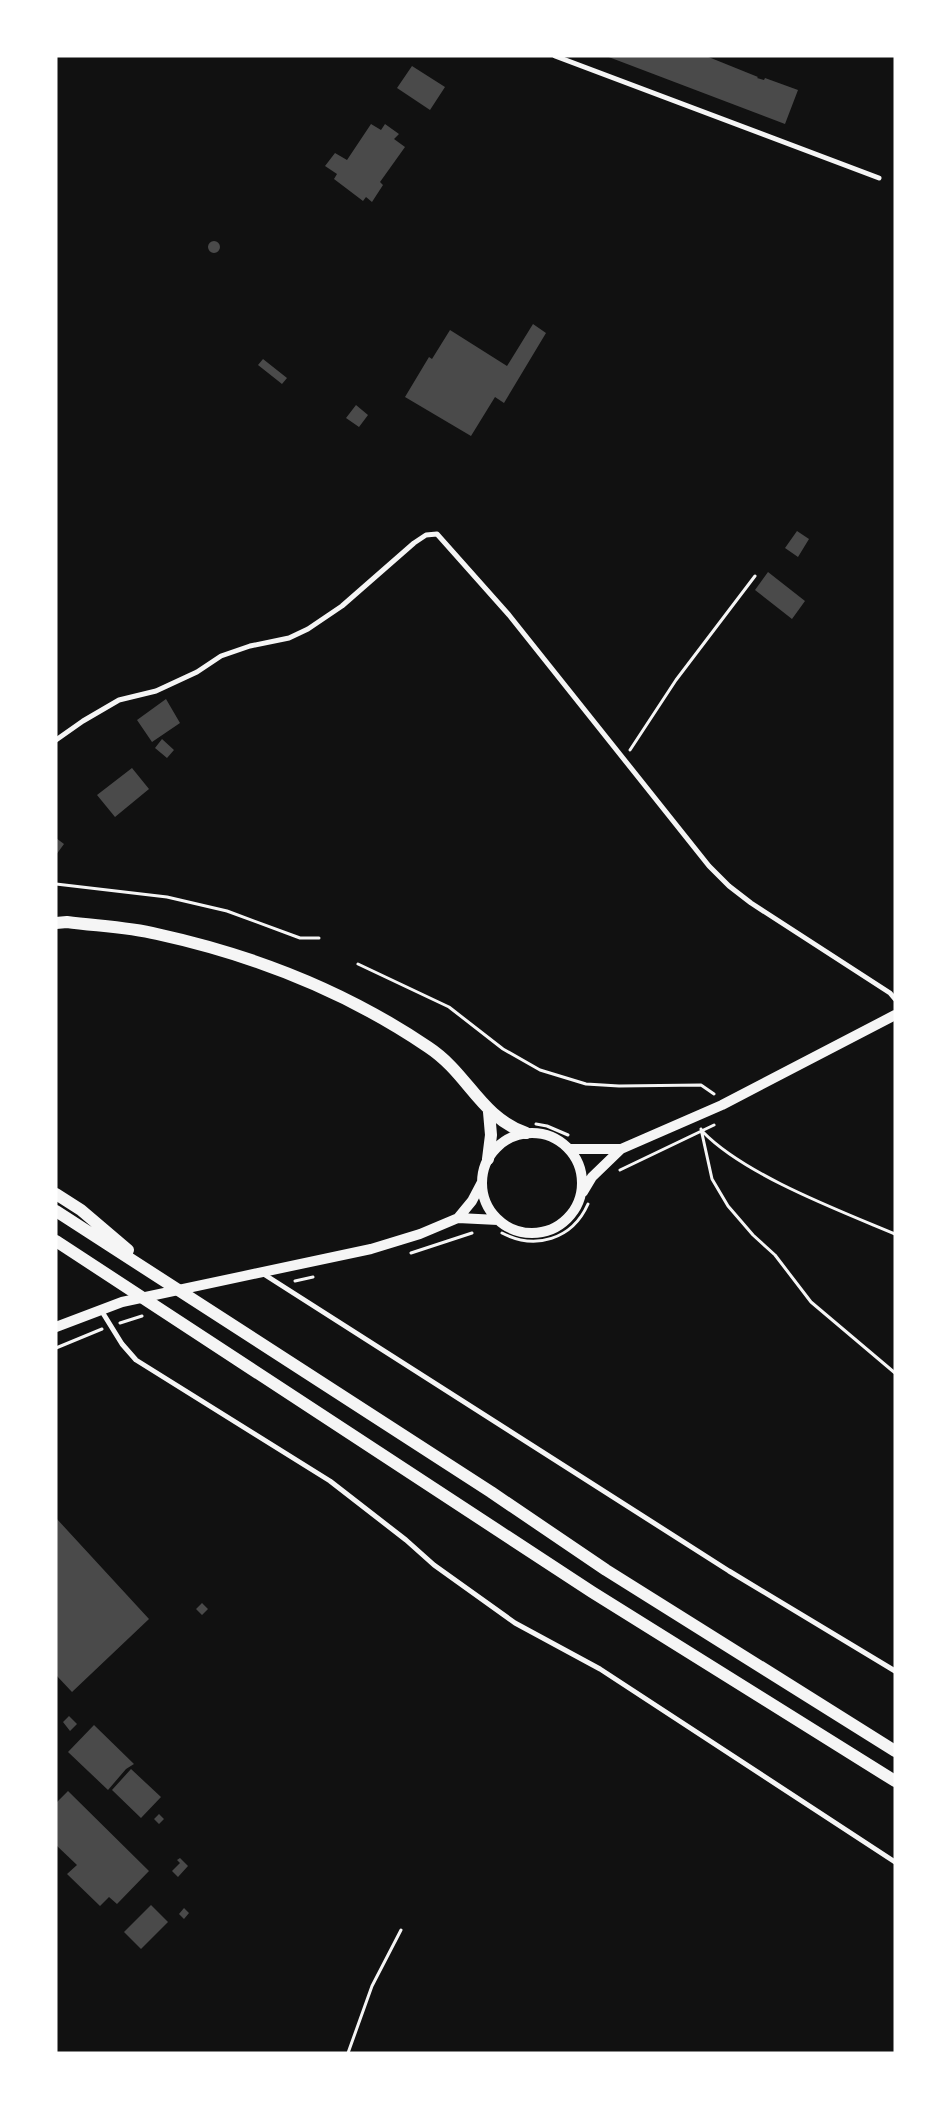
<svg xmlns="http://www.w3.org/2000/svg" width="951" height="2109" font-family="Overpass,sans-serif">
<rect width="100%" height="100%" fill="#111"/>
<path fill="#4a4a4a" d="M 606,56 L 706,56 L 758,77 L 757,78 L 764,80 L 765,78 L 798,90 L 785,124 Z
M 412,66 L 445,87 L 430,110 L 397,88 Z
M 371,124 L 381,130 L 385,124 L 399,134 L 394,139 L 405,147 L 380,182 L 383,185 L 372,202 L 366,197 L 363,201 L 334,179 L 337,174 L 325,166 L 335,153 L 347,160 Z
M208 247a6 6 0 1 1 12 0a6 6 0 1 1-12 0Z
M 533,324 L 546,333 L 504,403 L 495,397 L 471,436 L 405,397 L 429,357 L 432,359 L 450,330 L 507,366 Z
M 263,359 L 287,378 L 282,384 L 258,365 Z
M 356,405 L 368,415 L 359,427 L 346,418 Z
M 797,531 L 809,539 L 798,557 L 785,548 Z
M 768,572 L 805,601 L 792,619 L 755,590 Z
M 166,699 L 180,723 L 152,742 L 137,720 Z
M 162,739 L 174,750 L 167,758 L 155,748 Z
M 132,768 L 149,789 L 115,817 L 97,795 Z
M 56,838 L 64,844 L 56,855 Z
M 56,1518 L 149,1619 L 72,1692 L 56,1675 Z
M 202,1603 L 208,1609 L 202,1615 L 196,1609 Z
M 69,1716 L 77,1724 L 70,1731 L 63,1722 Z
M 94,1725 L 134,1764 L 126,1769 L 108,1790 L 68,1752 Z
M 131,1769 L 161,1797 L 141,1818 L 112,1790 Z
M 68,1791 L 149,1871 L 117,1904 L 109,1897 L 100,1906 L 67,1874 L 77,1865 L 56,1845 L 56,1803 Z
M 159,1814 L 164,1819 L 159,1824 L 154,1819 Z
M 180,1858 L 188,1866 L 178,1877 L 172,1871 L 180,1863 L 177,1860 Z
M 151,1905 L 168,1922 L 141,1949 L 124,1932 Z
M 184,1908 L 189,1913 L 184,1919 L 179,1914 Z"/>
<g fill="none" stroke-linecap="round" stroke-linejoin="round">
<path stroke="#f5f5f5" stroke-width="3" d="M 630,750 L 676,680 L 755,576
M 56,884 L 167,897 L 227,911 L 300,938 L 319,938
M 358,964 L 449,1007 L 503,1049 L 540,1070 L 586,1084 L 619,1086 L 701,1085 L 714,1094
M 536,1124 L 547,1126 L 568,1135
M 701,1129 L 712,1179 L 728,1206 L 753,1235 L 775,1255 L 811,1302 L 895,1373
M 703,1132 C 745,1175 838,1210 895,1234
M 620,1170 L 714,1125
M 502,1233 C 535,1250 572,1240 588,1204
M 411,1253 L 472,1233
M 295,1281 L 313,1277
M 120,1323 L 142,1316
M 56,1348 L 102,1329
M 348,2053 L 372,1986 L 401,1930"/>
<path stroke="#f5f5f5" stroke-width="5" d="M 555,56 L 879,178
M 56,740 L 83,721 L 119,700 L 156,691 L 197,672 L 221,656 L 250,646 L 289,638 L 308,629 L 342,606 L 414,543 L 426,535 L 437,534 L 509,615 L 709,866 L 729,886 L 751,903 L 890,993 L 895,999
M 262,1273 L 729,1571 L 895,1671
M 101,1310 L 122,1344 L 136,1360 L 330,1481 L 406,1540 L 434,1565 L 515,1623 L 600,1669 L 895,1862"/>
<path stroke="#f5f5f5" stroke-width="10" d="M482 1183a50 50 0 1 1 100 0a50 50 0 1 1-100 0Z
M 569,1149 L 621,1149 L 722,1105 L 895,1015
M 583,1192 L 592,1177 L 621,1149
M 458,1218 L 472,1201 L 482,1182
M 56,1327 L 122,1302 L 371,1249 L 420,1234 L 458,1218 L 498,1220"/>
<path stroke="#f5f5f5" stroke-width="12" d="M 56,923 L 67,922 C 97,926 128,927 157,934 C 253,955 347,992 428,1047 C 469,1074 479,1116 526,1133
M 488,1159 L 491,1135 L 489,1112
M 56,1194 L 81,1210 L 128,1250
M 56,1211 L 491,1492 L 606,1570 L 895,1751
M 56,1241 L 592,1592 L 895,1781"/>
</g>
<rect width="951" height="2109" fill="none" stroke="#ffffff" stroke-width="115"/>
</svg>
